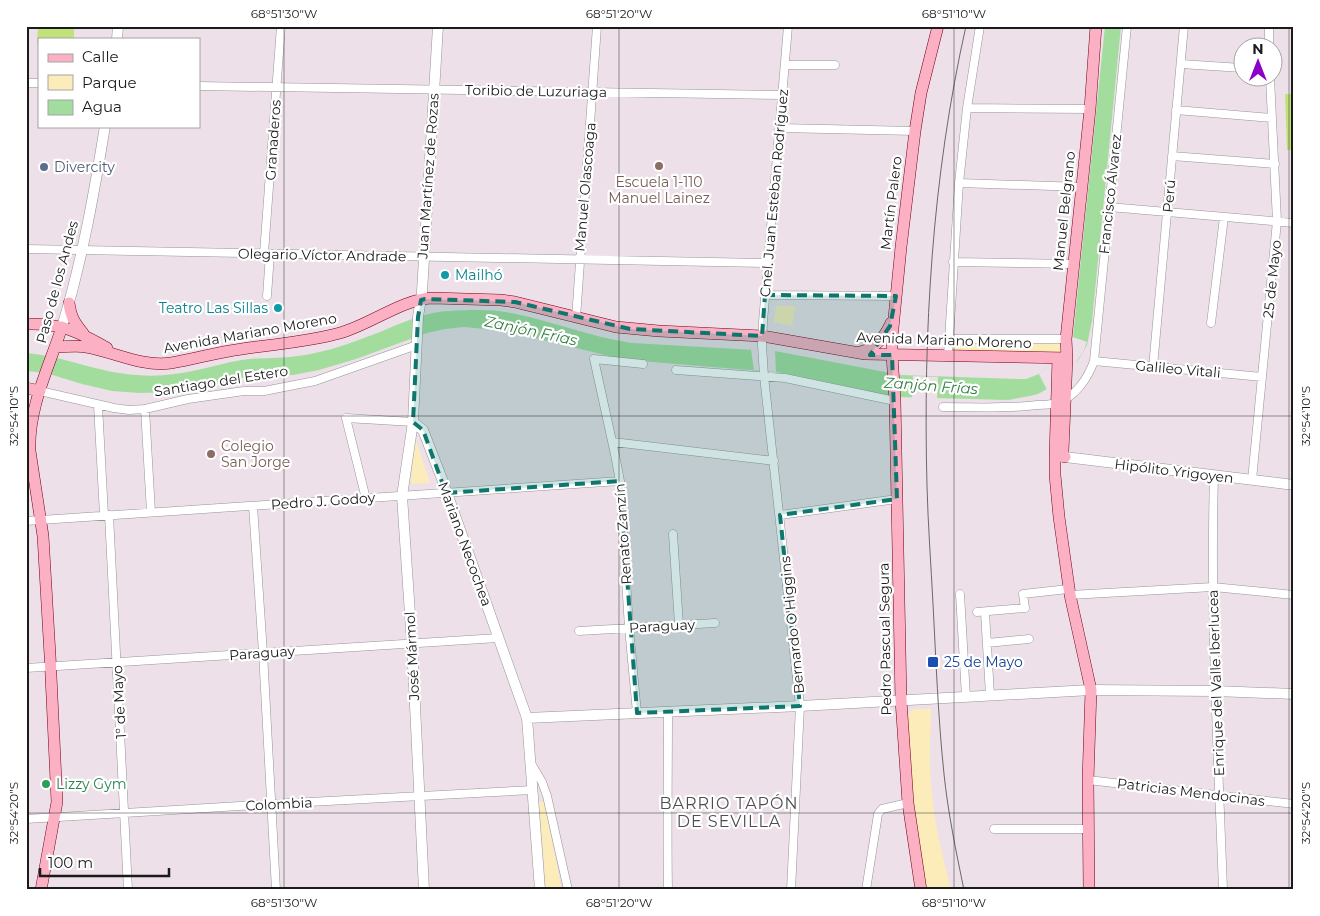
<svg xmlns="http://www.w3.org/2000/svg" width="1320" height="916" font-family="Montserrat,sans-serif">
<rect width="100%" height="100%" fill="#ede0e9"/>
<path fill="#fbecb9" d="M 776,306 L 795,306 L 792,326 L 774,322 Z
M 949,339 L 1066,339 L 1067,358 L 948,355 Z
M 415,438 L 430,483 L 411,484 Z
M 914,709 L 931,709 C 931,728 929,748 930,767 C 931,809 941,850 951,890 L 926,890 L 911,788 L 906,719 L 911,711 Z
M 539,802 L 544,802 L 562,890 L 546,890 Z"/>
<path fill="#c1e17a" d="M 38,26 L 74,26 L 74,39 L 39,39 L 39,44 L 37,44 Z
M 1285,94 L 1294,94 L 1294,150 L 1287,150 Z"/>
<path fill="#a3dd9e" d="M 1105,26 L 1121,26 L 1092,321 L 1087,345 L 1079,359 L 1054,385 L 1038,394 L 1030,396 L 1008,400 L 896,397 L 784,373 L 640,361 L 613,357 L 507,331 L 464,327 L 445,329 L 427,333 L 356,359 L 319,370 L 293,375 L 246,377 L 210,386 L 173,392 L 140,393 L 112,391 L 82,384 L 46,373 L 26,371 L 26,353 C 64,356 99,373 137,375 C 157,377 178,374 197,370 C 212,367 227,362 242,360 C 261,357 280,359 298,356 C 321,353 343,346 364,338 C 393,328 419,312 450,311 C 470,310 492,309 511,313 C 552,321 591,337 632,343 L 775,351 L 901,375 L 1017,379 L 1026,379 L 1039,374 L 1054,361 L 1070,343 L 1073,337 Z"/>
<path fill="#ede0e9" d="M 1073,337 L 1087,342 L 1083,352 L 1069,372 L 1054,385 L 1047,390 L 1039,374 L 1054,361 L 1070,343 Z
M 751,349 L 775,351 L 776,372 L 754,370 Z
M 913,376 L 938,377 L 937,399 L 912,398 Z"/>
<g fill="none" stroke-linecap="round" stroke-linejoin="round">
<defs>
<path id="minor" d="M 788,26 L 763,322 L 762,345 L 764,376 L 800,706 L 791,890
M 1269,26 L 1269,48
M 1181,64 L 1242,68
M 785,65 L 835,65
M 26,83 L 39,83
M 199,86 L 783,95
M 967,108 L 1090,109
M 1176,110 L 1272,118
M 780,128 L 915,131
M 1172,156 L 1275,164
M 959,183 L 1082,187
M 1109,207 L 1294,223
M 26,249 L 767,263
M 264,253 L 281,26
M 953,262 L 1074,264
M 765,295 L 896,296
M 267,296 L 270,254
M 576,318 L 597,26
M 1211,323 L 1224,217
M 949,339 L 1066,339
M 948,355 L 959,183 L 967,108 L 980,26
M 1094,361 L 1262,377
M 1153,367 L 1184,26
M 676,370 L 785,378 L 895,401
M 40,391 L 114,408 L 129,410 L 145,409 L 188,399 L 244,391 L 264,391 L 315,381 L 417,345
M 98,405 L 104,515
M 943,407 C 974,407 1006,409 1037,405 C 1043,405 1050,405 1056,403 C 1075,398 1088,378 1094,361 L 1127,26
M 145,409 L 151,512
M 613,442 L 774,461
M 1214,476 C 1210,614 1218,752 1223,890
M 1252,480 L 1277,221 L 1270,78
M 366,499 L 346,418 L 413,422
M 253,506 L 263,653 L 276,890
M 109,515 L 128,890
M 780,515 L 897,499
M 26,521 L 620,481
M 673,534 L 679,625
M 960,594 L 966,697
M 1070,595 L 1213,587 L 1294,595
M 977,612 L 1025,608 L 1023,594 L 1068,589
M 985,612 L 990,695
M 579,631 L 715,623
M 987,643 L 1029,639
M 26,668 L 498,638
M 637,713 L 629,628 L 620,481 L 615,455 L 594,359 L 643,364
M 532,765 L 542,782 L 547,796 L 568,890
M 1088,780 L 1294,804
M 26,819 L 272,804 L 533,790
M 994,829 L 1088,829
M 668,890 C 667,830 668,771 668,711
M 866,890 L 878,814 L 882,809 L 908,803"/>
<path id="tertiary" d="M 117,39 L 118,26
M 62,327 C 82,261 94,194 105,126
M 413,422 L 423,430 L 442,479 L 527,718 L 540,890
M 1057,456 L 1294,485
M 527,718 L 800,706 L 1091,690 L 1215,691 L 1294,694
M 424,890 L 412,644 L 402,496 L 413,422 L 418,317 L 422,292 L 438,26"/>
<path id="secondary" d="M 69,303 C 71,317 74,322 83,333
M 26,324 C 61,323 77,331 107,348
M 56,347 C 66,347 76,345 86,347 C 115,352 141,367 171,363 C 195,359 218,352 242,349 C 275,344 308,342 340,333 C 369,325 403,299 432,298 L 501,300 L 515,302 L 616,327 L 659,331 L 762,336 L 865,354 L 1067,358
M 860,352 C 876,348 884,338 891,323
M 1058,358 L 1055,456 L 1055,475 L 1059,517 L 1070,595 L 1091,690 L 1088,780 L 1089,890
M 26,388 L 40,391
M 1065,457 L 1063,455 L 1063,451 L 1067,358 L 1066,339 L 1090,109 L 1096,26
M 41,890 L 57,802 L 50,655 L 43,536 L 30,451 C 28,408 49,367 62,327
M 921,890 L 908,803 L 901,700 L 895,401 L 892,355 L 892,338 L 901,247 L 915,131 L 921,93 L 938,26"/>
</defs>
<use href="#minor" stroke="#959595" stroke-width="9"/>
<use href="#tertiary" stroke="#959595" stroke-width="11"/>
<use href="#secondary" stroke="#740117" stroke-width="12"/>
<use href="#minor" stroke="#fff" stroke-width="8"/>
<use href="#tertiary" stroke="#fff" stroke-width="10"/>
<use href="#secondary" stroke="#fbb0c3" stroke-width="11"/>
<path stroke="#696969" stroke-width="1" d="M 964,890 C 956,851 948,813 944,774 C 938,717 936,660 933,604 C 931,565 928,525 927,486 C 923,332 932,177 966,26"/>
</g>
<path fill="#0f766e" fill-opacity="0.2" stroke="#0f766e" stroke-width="4" stroke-dasharray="10 6" stroke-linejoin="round" d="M 765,295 L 896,296 L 890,326 L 870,355 L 892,355 L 897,499 L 780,515 L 800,706 L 637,713 L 620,481 L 446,493 L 423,430 L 413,422 L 418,317 L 421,300 L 425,299 L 515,302 L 630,329 L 762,336 Z"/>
<path fill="none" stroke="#1b1b1b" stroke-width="1" stroke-opacity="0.45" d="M 284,26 L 284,890M 619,26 L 619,890M 954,26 L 954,890M 1289,26 L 1289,890M 26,416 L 1294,416M 26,813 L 1294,813"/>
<g fill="#8d6e63" stroke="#fff" stroke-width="2">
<circle cx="659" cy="166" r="5"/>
<circle cx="211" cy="454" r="5"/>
</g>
<circle fill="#5c6f8a" stroke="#fff" stroke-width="2" cx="44" cy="167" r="5"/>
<g fill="#0f9aa8" stroke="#fff" stroke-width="2">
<circle cx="445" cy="275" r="5"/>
<circle cx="278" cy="308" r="5"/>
</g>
<rect fill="#1a4fb4" stroke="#fff" stroke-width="2" x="927" y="656" width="12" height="12" rx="2.5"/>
<circle fill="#2e9e5b" stroke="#fff" stroke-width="2" cx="46" cy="784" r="5"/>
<g text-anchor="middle" stroke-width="4.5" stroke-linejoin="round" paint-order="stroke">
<g font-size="14" fill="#1b1b1b" stroke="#fff">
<text transform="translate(536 91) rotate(1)" y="5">Toribio de Luzuriaga</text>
<text transform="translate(273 140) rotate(-86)" y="5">Granaderos</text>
<text transform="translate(428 176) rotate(-86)" y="5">Juan Martínez de Rozas</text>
<text transform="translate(585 187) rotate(-85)" y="5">Manuel Olascoaga</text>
<text transform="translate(774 193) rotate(-85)" y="5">Cnel. Juan Esteban Rodríguez</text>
<text transform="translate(1110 194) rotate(-84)" y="5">Francisco Álvarez</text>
<text transform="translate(1169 196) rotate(-85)" y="5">Perú</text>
<text transform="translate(891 203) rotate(-83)" y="5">Martín Palero</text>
<text transform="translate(1064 211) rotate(-84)" y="5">Manuel Belgrano</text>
<text transform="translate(322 255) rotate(1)" y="5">Olegario Víctor Andrade</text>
<text transform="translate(1272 279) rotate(-84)" y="5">25 de Mayo</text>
<text transform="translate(57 282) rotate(-75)" y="5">Paso de los Andes</text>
<text transform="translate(250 333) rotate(-10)" y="5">Avenida Mariano Moreno</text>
<text transform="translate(944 340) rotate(2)" y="5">Avenida Mariano Moreno</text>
<text transform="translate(1178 369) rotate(5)" y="5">Galileo Vitali</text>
<text transform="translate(221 381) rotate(-9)" y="5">Santiago del Estero</text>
<text transform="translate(1174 471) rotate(7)" y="5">Hipólito Yrigoyen</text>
<text transform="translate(323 501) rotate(-4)" y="5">Pedro J. Godoy</text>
<text transform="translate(623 534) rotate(-94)" y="5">Renato Zanzín</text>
<text transform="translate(465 544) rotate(70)" y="5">Mariano Necochea</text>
<text transform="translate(792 625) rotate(-96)" y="5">Bernardo O'Higgins</text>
<text transform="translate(662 626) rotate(-3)" y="5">Paraguay</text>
<text transform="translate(885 639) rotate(-91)" y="5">Pedro Pascual Segura</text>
<text transform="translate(262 653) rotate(-4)" y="5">Paraguay</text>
<text transform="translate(412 656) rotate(-93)" y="5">José Mármol</text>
<text transform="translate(1216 683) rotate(-92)" y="5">Enrique del Valle Iberlucea</text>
<text transform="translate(119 702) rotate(-93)" y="5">1° de Mayo</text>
<text transform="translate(1191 792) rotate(7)" y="5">Patricias Mendocinas</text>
<text transform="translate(279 804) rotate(-3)" y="5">Colombia</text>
</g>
<g font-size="14" fill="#4e5e75" stroke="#fff" text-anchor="start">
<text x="54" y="172">Divercity</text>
</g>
<g font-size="14" fill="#785e54" stroke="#fff">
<text x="659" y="187">Escuela 1-110<tspan x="659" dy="16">Manuel Lainez</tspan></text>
<text x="221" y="451" text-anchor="start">Colegio<tspan x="221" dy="16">San Jorge</tspan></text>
</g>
<g font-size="14" fill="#0d838f" stroke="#fff" text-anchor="start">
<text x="455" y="280">Mailhó</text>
<text x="268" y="313" text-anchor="end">Teatro Las Sillas</text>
</g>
<g font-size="14" fill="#164399" stroke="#fff" text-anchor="start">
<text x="944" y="667">25 de Mayo</text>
</g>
<g font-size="14" fill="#27864d" stroke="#fff" text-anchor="start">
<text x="56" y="789">Lizzy Gym</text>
</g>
<g font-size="15" font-style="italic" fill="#357e44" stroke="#fff">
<text transform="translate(531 331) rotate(12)" y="5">Zanjón Frías</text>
<text transform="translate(931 386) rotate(4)" y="5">Zanjón Frías</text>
</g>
<g font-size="16" letter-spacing="1" fill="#4e4e4e" stroke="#fff">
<text x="729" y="809">BARRIO TAPÓN<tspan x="729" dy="18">DE SEVILLA</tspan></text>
</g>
</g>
<rect width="1320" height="916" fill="none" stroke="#ffffff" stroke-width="55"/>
<rect x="38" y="38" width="162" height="90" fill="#ffffff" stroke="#a4a4a4"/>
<rect x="48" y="54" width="25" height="8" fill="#fbb0c3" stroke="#a4a4a4"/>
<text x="82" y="62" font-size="15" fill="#1b1b1b">Calle</text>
<rect x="48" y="75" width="25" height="15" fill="#fbecb9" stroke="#a4a4a4"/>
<text x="82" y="88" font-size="15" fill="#1b1b1b">Parque</text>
<rect x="48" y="100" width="25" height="15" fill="#a3dd9e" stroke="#a4a4a4"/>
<text x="82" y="112" font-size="15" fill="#1b1b1b">Agua</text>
<g transform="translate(1258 62)"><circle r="24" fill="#ffffff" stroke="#a4a4a4"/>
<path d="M0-4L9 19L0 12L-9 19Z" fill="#8a00c6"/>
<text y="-8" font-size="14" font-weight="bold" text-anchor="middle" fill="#1b1b1b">N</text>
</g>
<path d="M40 868v8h129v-8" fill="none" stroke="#1b1b1b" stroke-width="2.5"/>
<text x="48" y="868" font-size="15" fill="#1b1b1b" stroke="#ffffff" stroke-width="4" paint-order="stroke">100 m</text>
<rect x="28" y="28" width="1264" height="860" fill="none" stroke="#1b1b1b" stroke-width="2"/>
<g font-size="12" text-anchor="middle" fill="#1b1b1b">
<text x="284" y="18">68°51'30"W</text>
<text x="619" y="18">68°51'20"W</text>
<text x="954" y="18">68°51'10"W</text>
<text transform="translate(14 416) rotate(-90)" y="4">32°54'10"S</text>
<text transform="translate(1306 416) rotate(-90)" y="4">32°54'10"S</text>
<text transform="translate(14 813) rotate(-90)" y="4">32°54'20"S</text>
<text transform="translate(1306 813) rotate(-90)" y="4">32°54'20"S</text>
<text x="284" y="907">68°51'30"W</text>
<text x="619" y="907">68°51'20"W</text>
<text x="954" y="907">68°51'10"W</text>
</g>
</svg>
